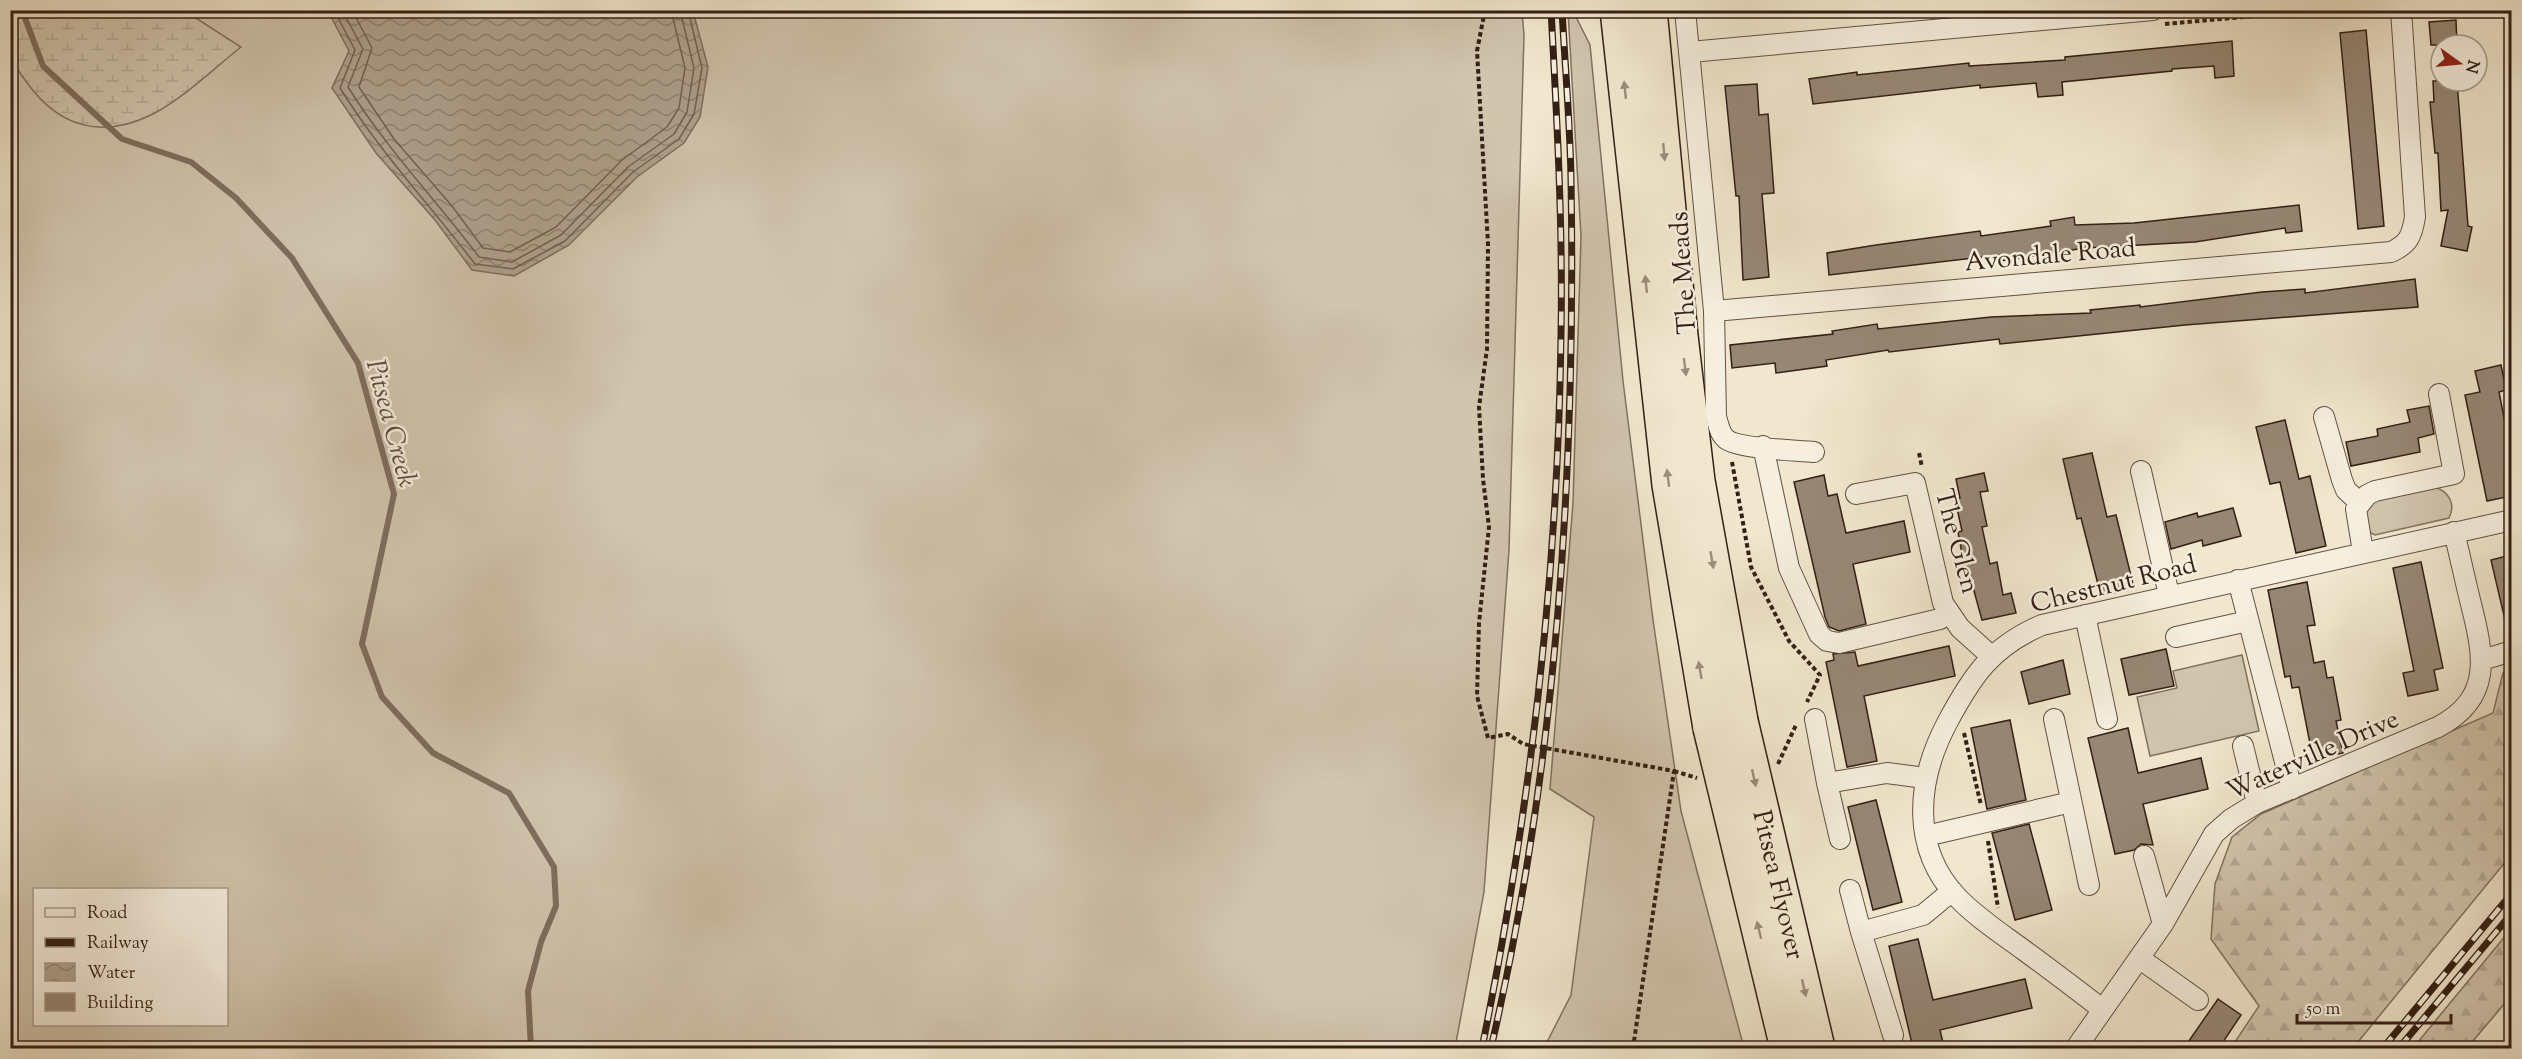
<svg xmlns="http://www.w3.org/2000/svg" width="2522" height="1059" font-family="'Sorts Mill Goudy',serif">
<defs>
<pattern id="forest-firs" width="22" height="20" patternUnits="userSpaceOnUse" patternTransform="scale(1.5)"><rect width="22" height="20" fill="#d1c5ae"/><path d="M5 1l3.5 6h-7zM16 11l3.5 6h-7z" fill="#b4a995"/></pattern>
<pattern id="wetland-marsh" width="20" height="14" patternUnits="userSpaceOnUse" patternTransform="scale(1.5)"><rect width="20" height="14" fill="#d1c5ae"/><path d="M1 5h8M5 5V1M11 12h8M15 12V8" fill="none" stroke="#b4a995"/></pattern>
<pattern id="water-waves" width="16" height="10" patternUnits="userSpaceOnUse" patternTransform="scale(1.5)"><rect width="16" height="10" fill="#b0a38f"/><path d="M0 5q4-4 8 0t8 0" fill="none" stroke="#908474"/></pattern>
</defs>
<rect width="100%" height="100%" fill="#f1e7ce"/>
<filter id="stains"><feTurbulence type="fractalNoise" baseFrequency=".00333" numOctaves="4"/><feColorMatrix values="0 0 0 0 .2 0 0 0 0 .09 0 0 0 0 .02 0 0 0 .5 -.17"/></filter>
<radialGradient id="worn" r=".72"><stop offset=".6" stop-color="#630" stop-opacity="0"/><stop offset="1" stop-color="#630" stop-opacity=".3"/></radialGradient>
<path fill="#d1c5ae" stroke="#827261" stroke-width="1.5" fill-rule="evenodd" d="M 10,11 L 1522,11 L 1524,35 L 1509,550 L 1484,892 L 1455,1048 L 11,1048 ZM 34,890 L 226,890 L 226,1024 L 34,1024 Z
M 1573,11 L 1590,45 L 1623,381 L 1653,620 L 1681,811 L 1744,1048 L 1544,1048 L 1571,995 L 1594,817 L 1550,789 L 1573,503 L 1581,236 L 1568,11 Z
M 2434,487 C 2449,491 2456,504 2449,518 L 2375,535 L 2369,532 L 2365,511 L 2374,501 Z
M 2242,655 L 2259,731 L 2150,756 L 2137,697 L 2177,688 L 2173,671 Z"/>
<path fill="url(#forest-firs)" stroke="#827261" stroke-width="1.5" d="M 2511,670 L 2511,855 L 2353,1048 L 2231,1048 L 2259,1006 L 2211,939 L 2215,884 L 2232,837 L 2261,814 L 2493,713 L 2503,673 Z
M 2511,929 L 2511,996 L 2467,1048 L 2413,1048 Z"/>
<path fill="url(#wetland-marsh)" stroke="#827261" stroke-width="1.5" d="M 11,10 L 185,11 L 241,47 C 212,70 185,97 153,114 C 103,139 60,128 28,84 C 22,76 14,66 11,56 C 7,44 10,24 11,10 Z"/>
<path fill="url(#water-waves)" stroke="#7e6e5e" stroke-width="1.5" d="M 328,11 L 693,11 L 708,67 L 700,117 L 684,143 L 637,177 L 569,245 L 514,276 L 472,270 L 435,220 L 376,153 L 332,88 L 349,51 Z"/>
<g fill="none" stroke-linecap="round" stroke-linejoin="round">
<path stroke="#726152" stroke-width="1.5" d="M 334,10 L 355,50 L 340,88 C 379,151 430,205 475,264 L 513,269 L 565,241 L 633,172 L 679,139 L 694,114 L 702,68 L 688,10
M 342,10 L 363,49 L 348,87 C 386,148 436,200 479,257 L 512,262 L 561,235 L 628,167 L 674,134 L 687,112 L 694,68 L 680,10
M 352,10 L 372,48 L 359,87 L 394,139 L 452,206 L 483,248 L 510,252 L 556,227 L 622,160 L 667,127 L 679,108 L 685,68 L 671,10"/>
<path stroke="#7e6e5e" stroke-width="6" d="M 22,10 L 43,66 L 122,139 L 191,162 L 236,198 L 292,258 L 358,363 L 394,494 L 362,644 L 382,697 L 433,753 L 509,793 L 554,867 L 556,906 L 541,942 L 528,991 L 531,1048"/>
</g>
<path fill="#968775" stroke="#331f14" stroke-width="1.5" d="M 2456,20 L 2457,45 L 2431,45 L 2429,22 Z
M 2366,30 L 2384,226 L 2358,229 L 2340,33 Z
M 2232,41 L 2234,76 L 2215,78 L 2214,66 L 2172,69 L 2172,71 L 2062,82 L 2063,95 L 2038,97 L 2036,83 L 1980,88 L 1980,85 L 1813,104 L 1809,79 L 1857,72 L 1857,75 L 1969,63 L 1969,66 L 2065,60 L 2065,57 Z
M 2433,81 L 2457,81 L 2468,226 L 2472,227 L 2467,251 L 2441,246 L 2448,210 L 2441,211 L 2438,153 L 2435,153 L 2430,102 L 2434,102 Z
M 1757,84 L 1759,115 L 1768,114 L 1774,193 L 1762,194 L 1769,277 L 1743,280 L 1739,196 L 1736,196 L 1725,86 Z
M 2299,205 L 2302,231 L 2286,233 L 2285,228 L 2195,242 L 2085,248 L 2000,261 L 1999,255 L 1829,275 L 1827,253 L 1876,245 L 1980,231 L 1981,236 L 2051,226 L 2050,221 L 2074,217 L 2075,225 L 2134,223 Z
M 2415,279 L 2418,307 L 2185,325 L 2000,344 L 1999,339 L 1889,352 L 1888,350 L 1826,360 L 1827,366 L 1776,373 L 1775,363 L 1732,368 L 1730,345 L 1833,334 L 1832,331 L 1877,324 L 1878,329 L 1991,317 L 2091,313 L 2090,310 L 2140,305 L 2140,307 L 2262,292 L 2305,289 L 2305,293 Z
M 2501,365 L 2506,390 L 2499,392 L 2511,453 L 2511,496 L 2487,501 L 2465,395 L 2480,392 L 2475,371 Z
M 2429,406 L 2434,434 L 2418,438 L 2420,452 L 2351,466 L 2346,442 L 2378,436 L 2377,429 L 2410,422 L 2407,410 Z
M 2285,420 L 2299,479 L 2310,476 L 2326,546 L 2296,553 L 2280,482 L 2270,484 L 2256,427 Z
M 2092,453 L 2107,517 L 2116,515 L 2134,588 L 2101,596 L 2081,518 L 2077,519 L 2063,459 Z
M 1984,473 L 1988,491 L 1980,492 L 1987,526 L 1982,527 L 1990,564 L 1997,562 L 2003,595 L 2011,593 L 2016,613 L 1982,620 L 1968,569 L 1965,570 L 1958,532 L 1962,531 L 1955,499 L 1960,498 L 1956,479 Z
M 1824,475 L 1828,496 L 1837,494 L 1846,533 L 1904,521 L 1910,552 L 1853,564 L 1866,624 L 1839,631 L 1829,627 L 1825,617 L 1794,482 Z
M 2233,508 L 2241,536 L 2203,546 L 2202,540 L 2171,549 L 2165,522 L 2197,513 L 2198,517 Z
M 2511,555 L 2511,619 L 2505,620 L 2491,560 Z
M 2421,562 L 2443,668 L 2434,670 L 2438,690 L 2408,696 L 2403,673 L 2414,671 L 2393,568 Z
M 2307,582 L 2315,625 L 2307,626 L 2314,663 L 2324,661 L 2327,678 L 2333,677 L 2341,720 L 2336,721 L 2343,753 L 2313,759 L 2299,687 L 2292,688 L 2290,676 L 2285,677 L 2268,590 Z
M 1949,646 L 1955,676 L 1864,696 L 1877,761 L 1847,767 L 1826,662 L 1834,660 L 1833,654 L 1855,652 L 1858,666 Z
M 2166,649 L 2174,686 L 2129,695 L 2121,659 Z
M 2063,660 L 2070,694 L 2029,704 L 2021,672 Z
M 2010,720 L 2026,800 L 1987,809 L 1971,728 Z
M 2128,728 L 2138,773 L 2201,758 L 2208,789 L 2143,804 L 2153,845 L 2141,844 L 2134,850 L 2115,854 L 2088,738 Z
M 1876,800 L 1902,902 L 1873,910 L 1848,807 Z
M 2029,824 L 2052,910 L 2015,920 L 1992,833 Z
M 1918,939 L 1933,1000 L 2025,979 L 2032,1008 L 1940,1030 L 1943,1043 L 1913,1048 L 1889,946 Z
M 2218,999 L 2241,1015 L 2219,1048 L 2184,1048 Z"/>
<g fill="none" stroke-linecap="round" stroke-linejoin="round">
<defs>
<path id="minor" d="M 1685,10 L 1714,311 L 1716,417 C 1719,425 1719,433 1726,439 C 1738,449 1796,450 1814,452
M 1690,52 L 2153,10
M 1714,311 L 2391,252 C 2409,244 2412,235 2415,217 L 2401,10
M 2324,417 L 2342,480 L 2346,490 L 2359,502
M 1763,446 L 1789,568 L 1819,634 L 1827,641 L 1839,643 L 1940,619
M 2141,471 L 2169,595
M 1856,494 L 1915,483 L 1943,603 L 1960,628 L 1991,656
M 2363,552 L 2356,509 L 2367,495 L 2375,491 L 2454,474 L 2439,394
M 2238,580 L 2292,789
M 2085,615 L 2107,719
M 2176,637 L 2248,621
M 2482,660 L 2512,651
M 1815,719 L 1827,783 L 1887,773 L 1925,778
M 2054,719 L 2089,885
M 2243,746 L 2257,803
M 1827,783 L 1840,839
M 1926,836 L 2071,802
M 2144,856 L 2163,924
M 1850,890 L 1861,932
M 2139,958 L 2198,1000
M 2102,1009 C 2076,989 2051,970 2025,951 C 2002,934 1977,918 1957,897 C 1910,847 1917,780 1947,723 C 1972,676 1991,647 2042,625 L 2512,520
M 1893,1035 L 1861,932 L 1923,915 L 1952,891
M 2076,1048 L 2163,924 L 2214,834 L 2231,819 L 2257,803 L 2438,727 C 2493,698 2484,656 2471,604 C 2465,580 2460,556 2454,532"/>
<path id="trunk" d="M 1617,10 L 1669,485 L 1710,728
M 1650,10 L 1681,336 L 1698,481 L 1741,721"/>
</defs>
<use href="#minor" stroke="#625142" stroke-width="22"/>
<use href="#trunk" stroke="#331f14" stroke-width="36"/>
<path stroke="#331f14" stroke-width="4" stroke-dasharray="4.5 3" stroke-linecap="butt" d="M 1485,10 L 1477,51 L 1488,244 L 1487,349 L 1479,407 L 1483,479 L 1489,527 L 1479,623 L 1477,696 L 1488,738 L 1508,734 L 1523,744 L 1674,771 L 1633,1048
M 2165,24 L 2323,10
M 1919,453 L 1922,467
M 1732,462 L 1751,567 L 1789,641 L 1820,675 L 1807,702
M 1964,733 L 1981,805
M 1778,764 L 1796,725
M 1674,771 L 1697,778
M 1988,841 L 1998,908"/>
<use href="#minor" stroke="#f6efdf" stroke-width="20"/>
<use href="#trunk" stroke="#f1e7ce" stroke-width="33"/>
<defs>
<path id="rail" d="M 1482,1048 C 1530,813 1558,575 1561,335 C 1563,227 1557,119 1551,10
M 1491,1048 C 1557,764 1576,469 1571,178 C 1570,122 1565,66 1562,10
M 2383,1048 L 2512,893
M 2399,1048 L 2512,913"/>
</defs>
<use href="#rail" stroke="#331f14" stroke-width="7"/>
<use href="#rail" stroke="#f6efdf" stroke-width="4.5" stroke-dasharray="14" stroke-linecap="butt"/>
<defs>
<g id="trunk-bridge">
<path id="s1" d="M 1741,721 L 1818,1048"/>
<path d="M 1710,728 L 1787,1048"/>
</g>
</defs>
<use href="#trunk-bridge" stroke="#331f14" stroke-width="36" stroke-linecap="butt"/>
<use href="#trunk-bridge" stroke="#f1e7ce" stroke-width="33"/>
</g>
<defs><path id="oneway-solid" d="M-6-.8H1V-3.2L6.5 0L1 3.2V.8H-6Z" transform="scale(1.5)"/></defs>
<g fill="#9c8d7a">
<use href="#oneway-solid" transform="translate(1625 90) rotate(-96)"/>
<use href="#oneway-solid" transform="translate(1664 152) rotate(85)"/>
<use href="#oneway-solid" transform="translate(1646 284) rotate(-96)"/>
<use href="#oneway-solid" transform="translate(1685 367) rotate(83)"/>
<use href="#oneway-solid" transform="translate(1668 478) rotate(-97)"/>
<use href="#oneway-solid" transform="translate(1712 560) rotate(80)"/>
<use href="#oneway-solid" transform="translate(1700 670) rotate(-100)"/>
<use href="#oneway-solid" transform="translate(1754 778) rotate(77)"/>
<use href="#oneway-solid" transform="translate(1759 930) rotate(-104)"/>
<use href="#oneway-solid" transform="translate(1804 988) rotate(77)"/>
</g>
<g text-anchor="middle" stroke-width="5" stroke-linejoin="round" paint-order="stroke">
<g font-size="26" fill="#331f14" stroke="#f6efdf">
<text transform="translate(2050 254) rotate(-5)" y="9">Avondale Road</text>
<text transform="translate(1682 273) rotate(-94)" y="9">The Meads</text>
<text transform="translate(1958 541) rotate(75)" y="9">The Glen</text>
<text transform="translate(2113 583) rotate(-14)" y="9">Chestnut Road</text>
<text transform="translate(2312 754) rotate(-24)" y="9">Waterville Drive</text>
<text dy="9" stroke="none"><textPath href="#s1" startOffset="168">Pitsea Flyover</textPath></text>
</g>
<g font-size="27" font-style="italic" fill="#5f4d3f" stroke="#f6efdf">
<text transform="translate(392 423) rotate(75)" y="9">Pitsea Creek</text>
</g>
</g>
<rect width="2522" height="1059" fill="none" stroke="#f1e7ce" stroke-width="36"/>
<rect x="12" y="12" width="2498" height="1035" fill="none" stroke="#331f14" stroke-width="3"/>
<rect x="18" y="18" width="2486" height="1023" fill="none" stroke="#331f14" stroke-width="1.5"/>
<rect x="33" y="888" width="195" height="138" fill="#f6efdf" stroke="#a89c8e" stroke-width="1.5"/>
<rect x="45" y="908" width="30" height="9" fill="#f6efdf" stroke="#a89c8e" stroke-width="1.5"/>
<text x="87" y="918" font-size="18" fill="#331f14">Road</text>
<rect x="45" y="938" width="30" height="9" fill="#331f14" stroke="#a89c8e" stroke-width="1.5"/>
<text x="87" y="948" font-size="18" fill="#331f14">Railway</text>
<rect x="45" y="963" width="30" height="18" fill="url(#water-waves)" stroke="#a89c8e" stroke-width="1.5"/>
<text x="87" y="978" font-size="18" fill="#331f14">Water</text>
<rect x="45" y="993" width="30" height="18" fill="#968775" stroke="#a89c8e" stroke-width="1.5"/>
<text x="87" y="1008" font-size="18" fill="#331f14">Building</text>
<g transform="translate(2459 63) rotate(105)"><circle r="28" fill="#f6efdf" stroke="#a89c8e" stroke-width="1.5"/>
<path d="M0-4.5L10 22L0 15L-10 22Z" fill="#8f2418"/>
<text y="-9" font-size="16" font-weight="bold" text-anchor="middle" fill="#331f14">N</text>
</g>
<path d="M2297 1014v9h154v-9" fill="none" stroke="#331f14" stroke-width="3"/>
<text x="2306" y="1014" font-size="18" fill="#331f14" stroke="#f6efdf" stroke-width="4.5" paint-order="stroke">50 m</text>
<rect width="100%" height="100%" filter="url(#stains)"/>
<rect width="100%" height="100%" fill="url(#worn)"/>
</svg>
